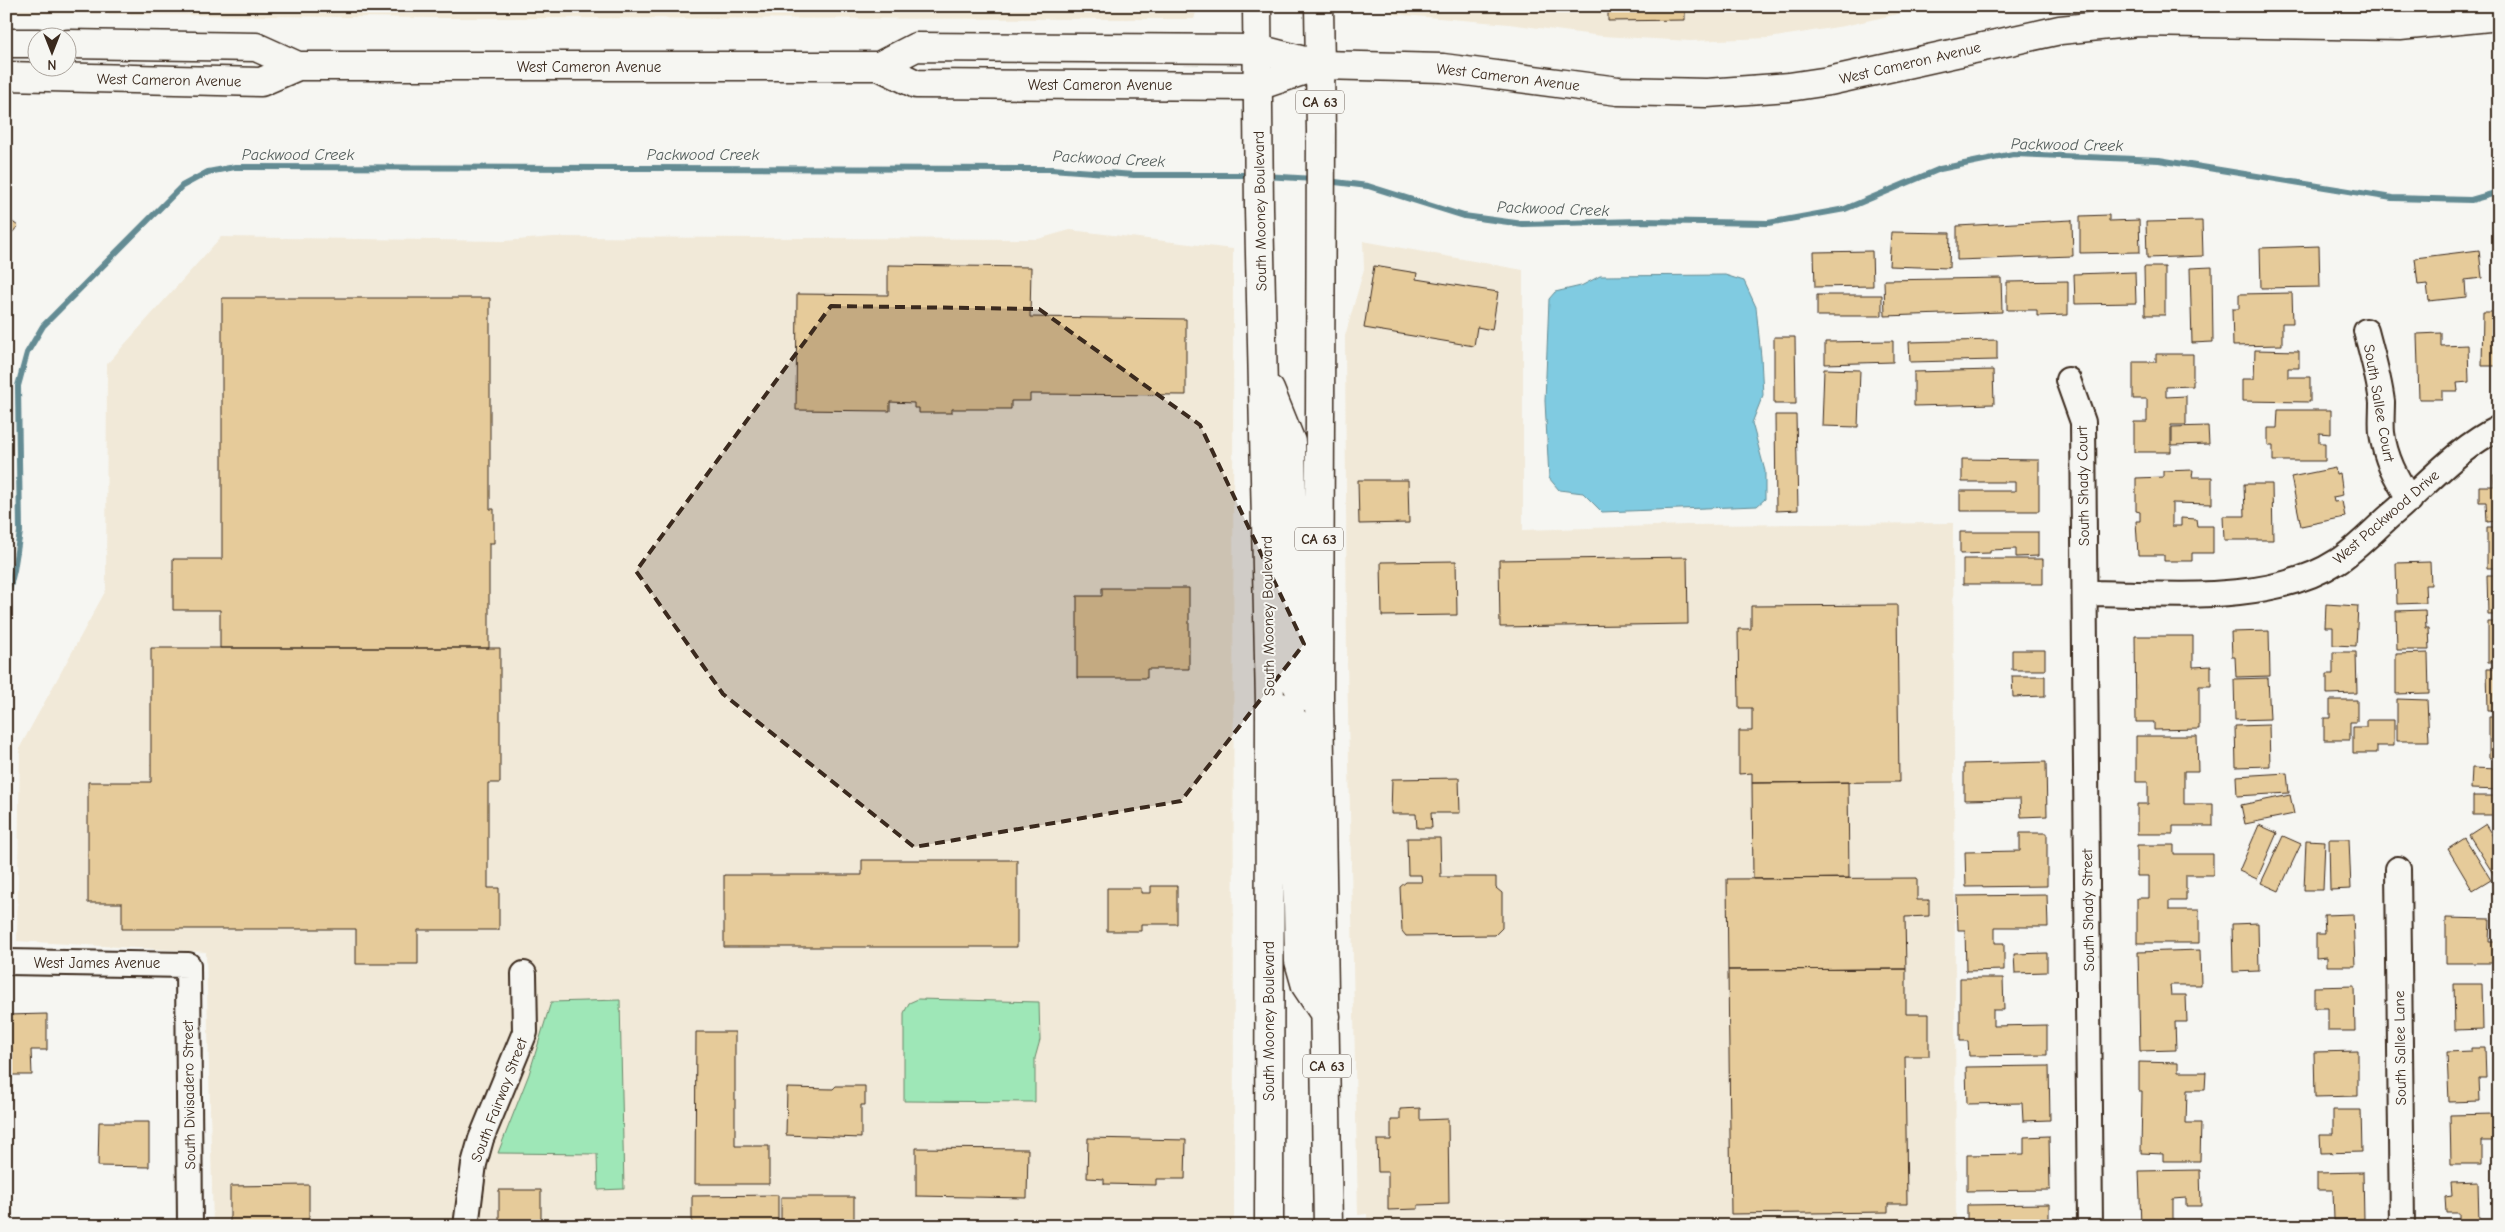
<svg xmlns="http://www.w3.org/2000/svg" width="2505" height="1232" font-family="'Comic Neue',sans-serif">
<rect width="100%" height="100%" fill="#f6f6f2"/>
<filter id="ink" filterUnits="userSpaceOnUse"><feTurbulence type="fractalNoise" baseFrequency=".02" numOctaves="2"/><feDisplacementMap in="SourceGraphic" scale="10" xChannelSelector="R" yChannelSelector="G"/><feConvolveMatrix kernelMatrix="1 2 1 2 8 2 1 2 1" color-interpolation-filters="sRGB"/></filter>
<g filter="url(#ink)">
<path fill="#f1e9d8" d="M 6,6 L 1198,6 L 1194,19 L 432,18 L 34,13 L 6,12 Z
M 1389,6 L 1933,6 L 1844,26 L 1769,38 L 1690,41 L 1602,36 L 1509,24 L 1392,14 Z
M 1070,230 L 1233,249 L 1234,1226 L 213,1226 L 206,952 L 17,941 L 20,747 L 106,590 L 107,364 L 221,237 L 505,241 L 553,237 L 1038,239 Z
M 1363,241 L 1523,270 L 1523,530 L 1687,525 L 1953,523 L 1956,1226 L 1367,1226 L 1367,1214 L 1358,1215 L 1347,663 L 1345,336 L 1364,269 Z"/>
<path fill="#9ee7b7" stroke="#6c886a" d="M 918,999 L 1039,1002 L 1040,1040 L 1035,1058 L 1035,1102 L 904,1101 L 904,1013 L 909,1003 Z
M 620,1000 L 624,1189 L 598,1190 L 597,1154 L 498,1153 L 529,1074 L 551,1002 Z"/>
<path fill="#80cbe1" stroke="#648b93" d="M 1725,275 L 1744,281 L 1756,307 L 1761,357 L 1763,395 L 1752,423 L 1765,471 L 1765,499 L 1757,506 L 1602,512 L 1583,493 L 1559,490 L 1549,478 L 1545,401 L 1549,299 L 1555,292 L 1581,286 L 1600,276 Z"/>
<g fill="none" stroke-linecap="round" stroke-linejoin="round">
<path stroke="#648b93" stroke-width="6" d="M 1265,176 L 1314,179
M 1327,181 L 1368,186 L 1464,216 L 1523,224 L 1641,221 L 1768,223 L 1845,209 L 1940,169 L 2013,154 L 2159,160 L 2392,198 L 2471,200 L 2499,192
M 6,603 L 14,570 L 20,532 L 18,386 L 27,353 L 43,326 L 182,186 L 208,172 L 235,167 L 1051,169 L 1134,175 L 1252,175"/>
</g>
<path fill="#e6cb9a" stroke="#3b2a1e" d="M 1608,6 L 1685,6 L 1685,20 L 1608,21 Z
M 2109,215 L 2109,221 L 2139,220 L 2140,252 L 2080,253 L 2080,216 Z
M 6,217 L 18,226 L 6,240 Z
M 2072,220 L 2073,256 L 1957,260 L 1957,226 Z
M 2202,221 L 2203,256 L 2147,258 L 2146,222 Z
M 1891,232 L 1950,233 L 1949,268 L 1889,266 Z
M 2319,246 L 2320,287 L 2261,288 L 2260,248 Z
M 2479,250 L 2482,278 L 2465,280 L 2466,297 L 2429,301 L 2427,284 L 2418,285 L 2415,258 Z
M 1872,251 L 1873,286 L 1815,287 L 1814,252 Z
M 888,265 L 1031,267 L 1030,317 L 1186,319 L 1186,395 L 1030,394 L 1030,401 L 1011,401 L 1011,409 L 952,409 L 952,413 L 919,413 L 919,408 L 914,408 L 914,403 L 890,402 L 890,411 L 796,410 L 797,294 L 888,295 Z
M 1374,266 L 1417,273 L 1416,279 L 1498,292 L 1492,330 L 1477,327 L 1474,346 L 1364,328 Z
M 2144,267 L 2165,267 L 2165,315 L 2145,315 Z
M 2212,267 L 2213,342 L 2192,343 L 2190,268 Z
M 2135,272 L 2136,303 L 2075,304 L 2074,274 Z
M 2001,278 L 2002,312 L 1885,316 L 1884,280 Z
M 2068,281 L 2068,315 L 2037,316 L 2037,310 L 2007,310 L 2007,282 Z
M 2292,293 L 2293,323 L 2282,323 L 2282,345 L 2233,346 L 2232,309 L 2239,309 L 2239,294 Z
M 1817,295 L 1882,295 L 1882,316 L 1817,316 Z
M 222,298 L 490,298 L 490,509 L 494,509 L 494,543 L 489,543 L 489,648 L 220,648 L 220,610 L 173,610 L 173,559 L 222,559 Z
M 2483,312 L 2499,312 L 2499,366 L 2482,366 Z
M 2441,333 L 2441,346 L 2468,345 L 2469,382 L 2457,383 L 2458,391 L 2442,391 L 2442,399 L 2419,399 L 2417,334 Z
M 1774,337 L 1795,337 L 1796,404 L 1774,404 Z
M 1997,340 L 1997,360 L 1910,362 L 1909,342 Z
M 1893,341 L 1893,362 L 1825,364 L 1825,342 Z
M 2255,350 L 2299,351 L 2299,368 L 2288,368 L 2288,377 L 2310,377 L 2310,402 L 2242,401 L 2242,379 L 2254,379 Z
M 2156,354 L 2193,354 L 2193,386 L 2166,387 L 2166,397 L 2186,396 L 2186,425 L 2171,425 L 2171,452 L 2134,452 L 2134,422 L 2147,422 L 2147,399 L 2133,399 L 2133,362 L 2156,362 Z
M 1824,369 L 1860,370 L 1858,427 L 1822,426 Z
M 1993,370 L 1994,404 L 1914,406 L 1914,372 Z
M 2278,410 L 2331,410 L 2331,434 L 2319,433 L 2319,443 L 2325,443 L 2325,461 L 2273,461 L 2273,446 L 2268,446 L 2268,428 L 2277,428 Z
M 1775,415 L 1796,415 L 1798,510 L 1776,511 Z
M 2208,426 L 2209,444 L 2172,445 L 2172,427 Z
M 1962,459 L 2039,460 L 2039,511 L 1960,511 L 1960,491 L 2015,491 L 2015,482 L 1962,482 Z
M 2335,468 L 2336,474 L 2340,473 L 2343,495 L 2333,497 L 2334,502 L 2342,501 L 2345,517 L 2301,526 L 2291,477 Z
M 2193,470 L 2192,477 L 2212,477 L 2212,504 L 2172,503 L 2172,526 L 2181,526 L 2181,518 L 2196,519 L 2197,526 L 2213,526 L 2213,553 L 2192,553 L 2192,561 L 2164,561 L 2164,555 L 2138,555 L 2136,521 L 2140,521 L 2140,512 L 2136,511 L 2136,478 L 2163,477 L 2163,471 Z
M 2493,475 L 2499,475 L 2499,521 L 2487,522 L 2486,502 L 2479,502 L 2479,486 L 2494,486 Z
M 1358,480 L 1408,480 L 1409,523 L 1359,524 Z
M 2244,484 L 2272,484 L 2273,540 L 2224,540 L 2223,516 L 2245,516 Z
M 2487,527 L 2499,527 L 2499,568 L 2487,568 Z
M 1960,532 L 2038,532 L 2038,556 L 2016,557 L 2016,549 L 1990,550 L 1990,553 L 1960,554 Z
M 1687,557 L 1688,624 L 1500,627 L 1499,560 Z
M 1963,559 L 2043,559 L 2043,584 L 1963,584 Z
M 1456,561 L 1457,615 L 1382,616 L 1381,562 Z
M 2430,562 L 2431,585 L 2425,585 L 2426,603 L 2397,604 L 2396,563 Z
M 2487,575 L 2499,575 L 2499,615 L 2488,615 Z
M 1102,588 L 1189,588 L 1189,669 L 1147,669 L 1147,678 L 1077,678 L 1077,596 L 1102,596 Z
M 2326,604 L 2358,606 L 2356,646 L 2333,645 L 2333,627 L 2325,627 Z
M 1897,605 L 1899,782 L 1752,783 L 1752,773 L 1739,774 L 1739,731 L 1752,731 L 1752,708 L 1739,708 L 1738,629 L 1751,629 L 1751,606 Z
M 2425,610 L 2426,628 L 2429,628 L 2430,650 L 2397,650 L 2396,611 Z
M 2488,622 L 2499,622 L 2499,662 L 2488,662 Z
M 2269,631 L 2270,676 L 2236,677 L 2235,657 L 2232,657 L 2231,632 Z
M 2135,636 L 2193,636 L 2193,667 L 2211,666 L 2211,686 L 2199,686 L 2199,729 L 2154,730 L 2154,722 L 2136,722 Z
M 151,648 L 500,648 L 500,783 L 488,783 L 488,888 L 499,888 L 499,930 L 418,930 L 418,964 L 356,964 L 356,929 L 122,929 L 122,903 L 88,903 L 88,782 L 151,782 Z
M 2012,650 L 2045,650 L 2045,670 L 2012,670 Z
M 2333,652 L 2356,652 L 2357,693 L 2327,694 L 2327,674 L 2333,674 Z
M 2428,653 L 2429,693 L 2396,694 L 2396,654 Z
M 2487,669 L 2499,669 L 2499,710 L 2488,710 Z
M 2012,676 L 2045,676 L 2045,696 L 2013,697 Z
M 2268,678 L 2270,719 L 2235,720 L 2234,679 Z
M 2397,699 L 2427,700 L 2429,741 L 2397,741 Z
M 2330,700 L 2357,700 L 2357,722 L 2350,722 L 2350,740 L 2324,740 L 2324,718 L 2330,718 Z
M 2489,717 L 2499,717 L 2499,758 L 2489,758 Z
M 2367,720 L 2394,720 L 2394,746 L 2377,746 L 2377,753 L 2353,753 L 2353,727 L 2367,727 Z
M 2269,725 L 2270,766 L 2236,767 L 2235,726 Z
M 2136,736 L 2197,736 L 2198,771 L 2184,771 L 2184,804 L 2213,804 L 2213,826 L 2173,826 L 2173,834 L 2137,834 L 2137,804 L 2148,804 L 2148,782 L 2136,782 Z
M 2046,762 L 2047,816 L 2021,817 L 2020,799 L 1964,800 L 1964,764 Z
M 2472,768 L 2499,769 L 2499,790 L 2471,789 Z
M 2287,773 L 2289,793 L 2237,796 L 2236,776 Z
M 1459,778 L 1460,813 L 1431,813 L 1432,828 L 1417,828 L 1416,814 L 1391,814 L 1392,779 Z
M 1848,782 L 1849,878 L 1753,879 L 1752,783 Z
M 2290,795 L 2294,814 L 2245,824 L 2241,805 Z
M 2473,796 L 2499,796 L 2499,815 L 2473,815 Z
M 2486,824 L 2499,844 L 2499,872 L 2494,875 L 2469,835 Z
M 2259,825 L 2277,833 L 2257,879 L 2239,871 Z
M 2020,833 L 2047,833 L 2047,886 L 1966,887 L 1965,852 L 2020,851 Z
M 2283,836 L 2301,844 L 2279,891 L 2261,883 Z
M 1407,838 L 1440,838 L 1441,877 L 1496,877 L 1496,888 L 1502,893 L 1502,928 L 1495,935 L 1406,936 L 1402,931 L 1400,887 L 1406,882 L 1422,882 L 1421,875 L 1408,875 Z
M 2465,838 L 2491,880 L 2473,891 L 2448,849 Z
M 2329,839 L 2349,839 L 2351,889 L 2330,890 Z
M 2306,840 L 2325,841 L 2323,890 L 2304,890 Z
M 2137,845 L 2174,845 L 2174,854 L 2213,854 L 2213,875 L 2186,875 L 2186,901 L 2169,901 L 2169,910 L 2199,910 L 2199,943 L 2137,943 L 2137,898 L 2149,898 L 2149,876 L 2137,876 Z
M 862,860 L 1017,860 L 1017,947 L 724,947 L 724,875 L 862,875 Z
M 1917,878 L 1917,900 L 1929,900 L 1929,916 L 1905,917 L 1906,969 L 1728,970 L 1727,879 Z
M 1151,886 L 1177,886 L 1177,924 L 1141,924 L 1141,931 L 1107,931 L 1107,888 L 1141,888 L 1141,893 L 1151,893 Z
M 2047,895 L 2048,927 L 1995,927 L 1995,943 L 2004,943 L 2004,970 L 1966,971 L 1965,930 L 1958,930 L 1957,896 Z
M 2353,914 L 2355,966 L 2327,966 L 2327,957 L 2316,958 L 2316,934 L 2325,934 L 2324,915 Z
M 2446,918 L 2490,919 L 2489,942 L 2499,942 L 2499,963 L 2446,963 Z
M 2258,923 L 2259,971 L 2233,972 L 2232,924 Z
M 2200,950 L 2201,985 L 2170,985 L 2171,995 L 2186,995 L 2187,1022 L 2175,1022 L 2176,1050 L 2140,1051 L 2138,952 Z
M 2047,953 L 2047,972 L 2015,973 L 2014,954 Z
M 1906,969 L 1906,1014 L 1929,1014 L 1929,1056 L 1905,1056 L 1907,1204 L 1888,1204 L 1888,1212 L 1731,1214 L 1728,970 Z
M 1960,978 L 2003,978 L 2004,1010 L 1993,1010 L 1993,1026 L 2047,1025 L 2047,1055 L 1969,1056 L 1968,1041 L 1960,1041 Z
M 2454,984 L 2482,984 L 2483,1029 L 2455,1030 Z
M 2354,986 L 2355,1031 L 2328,1031 L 2328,1008 L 2314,1008 L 2314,987 Z
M 47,1014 L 47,1050 L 31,1050 L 32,1075 L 7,1075 L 6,1015 Z
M 696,1032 L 735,1032 L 735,1146 L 769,1146 L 769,1184 L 695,1184 Z
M 2471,1048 L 2485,1048 L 2486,1078 L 2479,1078 L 2480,1101 L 2449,1102 L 2447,1052 L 2471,1051 Z
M 2358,1051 L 2358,1096 L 2315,1097 L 2314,1052 Z
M 2139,1062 L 2178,1063 L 2178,1072 L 2206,1072 L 2205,1090 L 2187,1090 L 2186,1123 L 2201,1123 L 2200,1161 L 2163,1161 L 2163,1154 L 2141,1153 L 2142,1092 L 2139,1092 Z
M 2049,1066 L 2050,1120 L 2023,1121 L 2022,1103 L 1967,1104 L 1966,1067 Z
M 836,1086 L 865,1086 L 865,1105 L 861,1105 L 861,1138 L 786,1135 L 787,1088 L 833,1089 Z
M 1420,1108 L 1420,1120 L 1448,1119 L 1449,1204 L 1418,1205 L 1418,1209 L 1388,1210 L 1388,1172 L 1378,1172 L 1377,1140 L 1391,1140 L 1391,1120 L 1400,1120 L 1400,1109 Z
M 2333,1110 L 2361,1110 L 2362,1152 L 2321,1153 L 2320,1134 L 2333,1134 Z
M 2493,1114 L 2493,1141 L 2482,1141 L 2482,1164 L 2451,1164 L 2450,1115 Z
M 99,1122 L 149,1122 L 149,1167 L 98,1166 Z
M 2049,1136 L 2050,1190 L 1967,1191 L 1967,1155 L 2024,1154 L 2024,1137 Z
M 1088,1138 L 1186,1140 L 1185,1179 L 1156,1179 L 1156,1185 L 1104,1184 L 1104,1179 L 1087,1178 Z
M 916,1148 L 1028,1149 L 1027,1198 L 916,1196 Z
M 2200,1170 L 2201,1206 L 2186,1206 L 2186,1198 L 2173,1199 L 2173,1222 L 2209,1221 L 2209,1226 L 2141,1226 L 2139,1171 Z
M 2363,1172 L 2364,1219 L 2334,1220 L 2333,1190 L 2317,1190 L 2317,1173 Z
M 2478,1182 L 2479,1223 L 2459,1224 L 2459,1213 L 2446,1213 L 2445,1197 L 2452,1196 L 2451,1183 Z
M 309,1185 L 309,1226 L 230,1226 L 230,1186 Z
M 499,1190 L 541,1190 L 541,1226 L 499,1226 Z
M 778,1195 L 778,1226 L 692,1226 L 692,1196 Z
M 781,1197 L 854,1197 L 854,1226 L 781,1226 Z
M 2049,1204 L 2049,1226 L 1967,1226 L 1967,1205 Z"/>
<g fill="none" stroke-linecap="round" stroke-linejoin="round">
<defs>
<path id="minor" d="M 2366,331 C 2372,354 2379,378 2382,402 C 2382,412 2381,423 2382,433 C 2385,458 2396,478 2410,500
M 2068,380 L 2083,422 L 2090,1226
M 2085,593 C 2164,593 2269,606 2338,561 C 2356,549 2373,531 2390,516 C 2425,487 2457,448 2499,428
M 2398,869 L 2402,1226
M 6,962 L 188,965 L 190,1226
M 466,1226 L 474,1164 L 481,1139 L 525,1032 L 524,974"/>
<path id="tertiary" d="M 6,43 L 38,43
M 68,44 L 256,47 L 298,66 L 879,66 L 916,47 L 1258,49 L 1320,65 L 1443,68 L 1618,91 L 1707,93 L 1789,87 L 1829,81 L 2060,30 L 2138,22 L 2400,26 L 2499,16
M 879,66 L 916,84 L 1258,86 L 1320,65
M 6,76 L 261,82 L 298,66"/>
<path id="primary" d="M 1257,6 L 1259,209 L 1270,703 L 1269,1226
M 1319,6 L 1321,131 L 1319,700 L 1328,1226
M 1270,390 L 1291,442 L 1294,678 C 1298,692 1306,697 1319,700
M 1270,703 C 1282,706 1292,713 1295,725 L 1299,961 L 1306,986 L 1326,1016"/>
</defs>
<use href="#minor" stroke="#3b2a1e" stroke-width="28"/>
<use href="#tertiary" stroke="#3b2a1e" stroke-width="31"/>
<use href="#primary" stroke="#3b2a1e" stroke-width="31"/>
<use href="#minor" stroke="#f6f6f2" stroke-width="24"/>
<use href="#tertiary" stroke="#f6f6f2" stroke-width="28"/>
<use href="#primary" stroke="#f6f6f2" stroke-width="28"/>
</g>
</g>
<path fill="#3b2a1e" fill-opacity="0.2" stroke="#3b2a1e" stroke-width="4" stroke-dasharray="10 6" stroke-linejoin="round" d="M 831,306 L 1039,309 L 1200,425 L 1304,644 L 1181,801 L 914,847 L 723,694 L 636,571 Z"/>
<g text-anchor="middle" stroke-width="4" stroke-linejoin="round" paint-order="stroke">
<g fill="#f6f6f2" stroke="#73675e" stroke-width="1">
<rect x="1296" y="90.5" width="48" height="23" rx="4"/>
<rect x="1295" y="527.5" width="48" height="23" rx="4"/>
<rect x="1303" y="1054.5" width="48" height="23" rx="4"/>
</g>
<g font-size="14" font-weight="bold" fill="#3b2a1e">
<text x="1320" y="107">CA 63</text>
<text x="1319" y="544">CA 63</text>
<text x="1327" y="1071">CA 63</text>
</g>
<g font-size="15" fill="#3b2a1e" stroke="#f6f6f2">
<text transform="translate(1910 63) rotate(-13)" y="5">West Cameron Avenue</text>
<text x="589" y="72">West Cameron Avenue</text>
<text transform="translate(1508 77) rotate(7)" y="5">West Cameron Avenue</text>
<text transform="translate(169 80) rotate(1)" y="5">West Cameron Avenue</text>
<text x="1100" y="90">West Cameron Avenue</text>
<text transform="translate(1260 211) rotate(-91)" y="5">South Mooney Boulevard</text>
<text transform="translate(2379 403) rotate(80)" y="5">South Sallee Court</text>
<text transform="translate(2083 486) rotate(-91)" y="5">South Shady Court</text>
<text transform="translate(2386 517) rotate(-41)" y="5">West Packwood Drive</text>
<text transform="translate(1268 616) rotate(-91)" y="5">South Mooney Boulevard</text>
<text transform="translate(2088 910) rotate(-91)" y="5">South Shady Street</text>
<text x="97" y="968">West James Avenue</text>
<text transform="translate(1269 1021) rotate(-90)" y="5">South Mooney Boulevard</text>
<text transform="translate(2400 1048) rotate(-91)" y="5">South Sallee Lane</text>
<text transform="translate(189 1095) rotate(-91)" y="5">South Divisadero Street</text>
<text transform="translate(499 1100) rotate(-69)" y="5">South Fairway Street</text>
</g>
<g font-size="16" font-style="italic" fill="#505a58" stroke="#f6f6f2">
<text transform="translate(2067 144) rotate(1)" y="6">Packwood Creek</text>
<text x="298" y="160">Packwood Creek</text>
<text x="703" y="160">Packwood Creek</text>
<text transform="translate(1109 158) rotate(3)" y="6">Packwood Creek</text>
<text transform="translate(1553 208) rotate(2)" y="6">Packwood Creek</text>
</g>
</g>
<rect width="2505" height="1232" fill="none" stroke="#f6f6f2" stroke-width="25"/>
<rect x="12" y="12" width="2480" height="1207" fill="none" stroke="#3b2a1e" stroke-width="2" filter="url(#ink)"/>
<g transform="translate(52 52) rotate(180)"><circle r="24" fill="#f6f6f2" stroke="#aba49d"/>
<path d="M0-4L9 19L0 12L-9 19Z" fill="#3b2a1e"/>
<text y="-8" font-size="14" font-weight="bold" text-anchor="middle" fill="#3b2a1e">N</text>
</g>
</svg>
